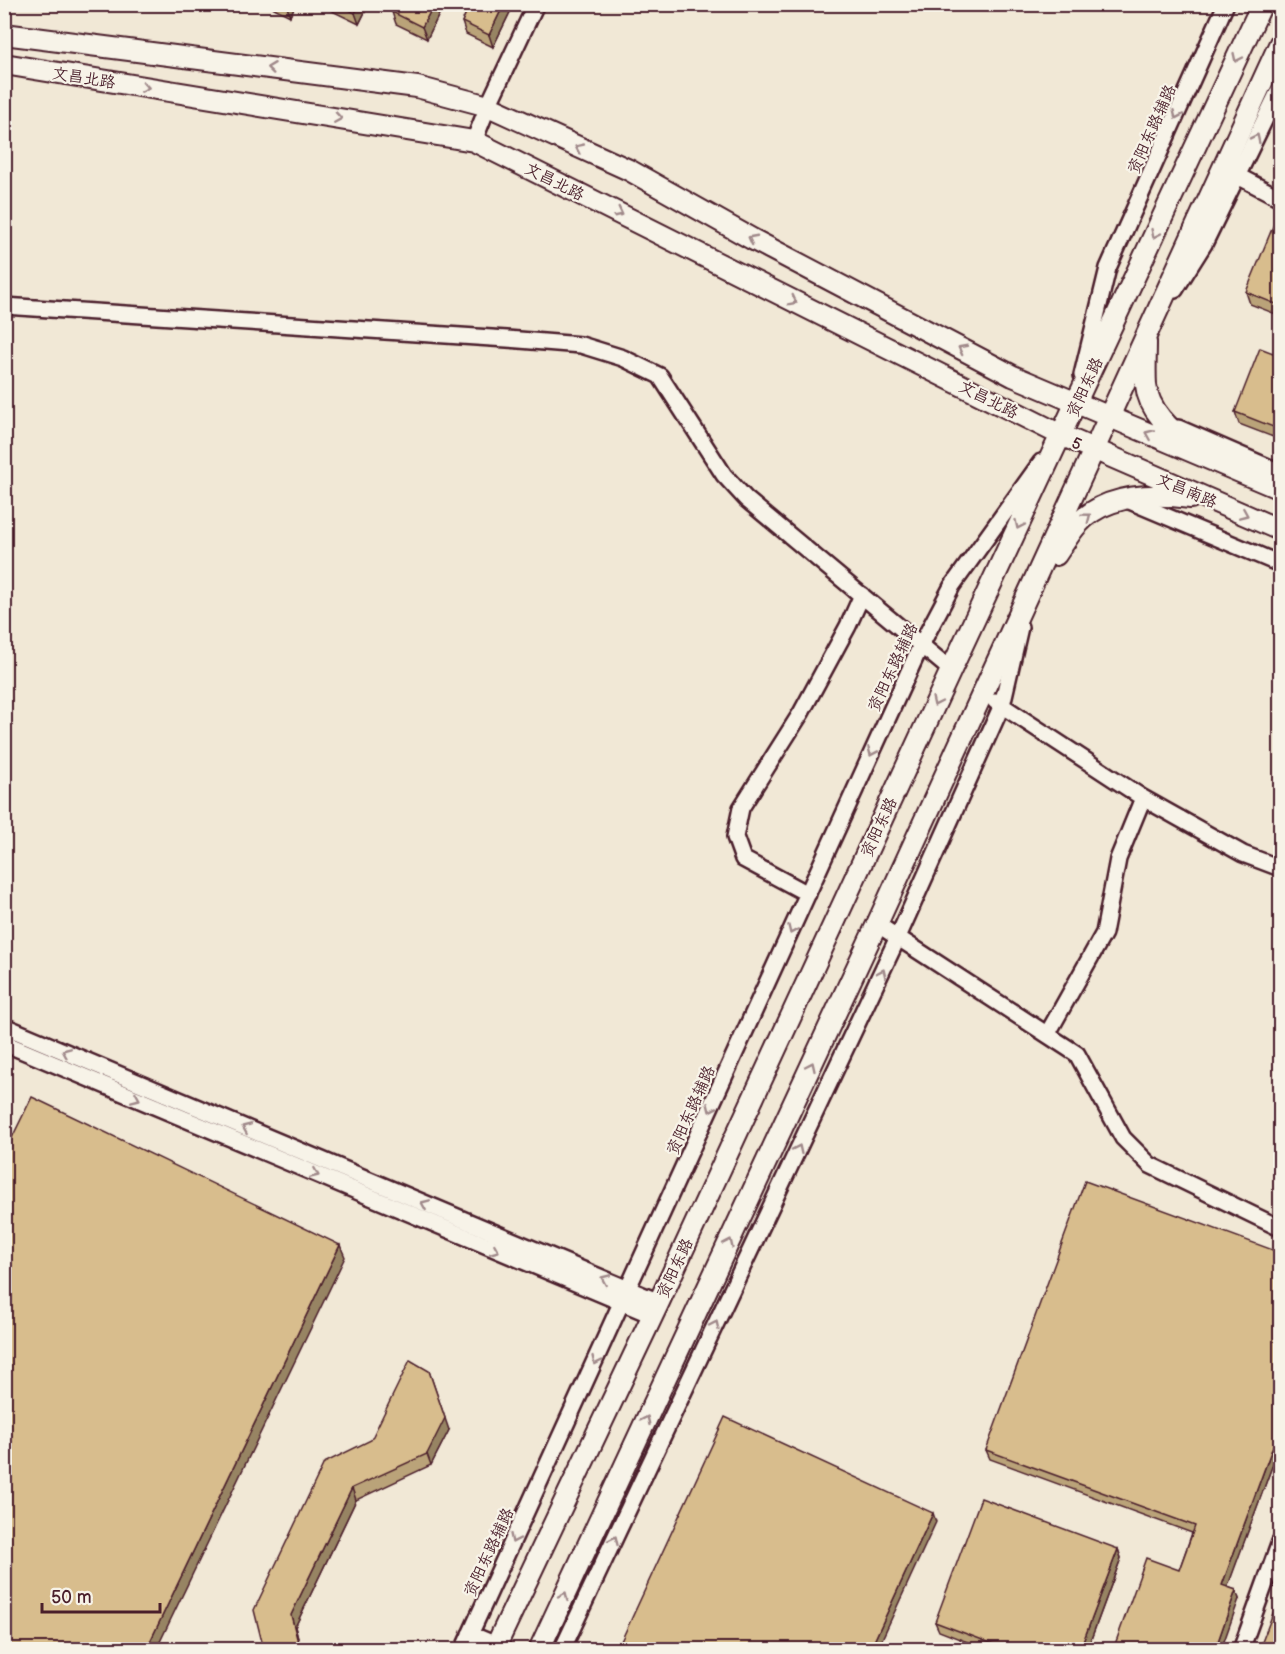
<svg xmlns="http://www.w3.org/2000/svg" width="1285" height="1654" font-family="'Balsamiq Sans','LXGW WenKai TC',sans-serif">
<rect width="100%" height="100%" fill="#f1e8d6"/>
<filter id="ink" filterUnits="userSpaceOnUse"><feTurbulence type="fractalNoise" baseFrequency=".0167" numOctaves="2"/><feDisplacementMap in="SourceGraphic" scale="12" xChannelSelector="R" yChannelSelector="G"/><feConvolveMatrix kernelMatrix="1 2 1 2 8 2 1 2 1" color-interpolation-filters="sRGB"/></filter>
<g filter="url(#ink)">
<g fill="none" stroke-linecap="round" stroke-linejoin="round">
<defs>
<path id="minor" d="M 474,141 L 488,106 L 536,4
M 1230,172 L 1280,198
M 1175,290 L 1204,244 L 1280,88
M 4,306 L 507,339 L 581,345 L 623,358 L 660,376 L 724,475 L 746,499 L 951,670
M 1082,375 L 1108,268 L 1226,4
M 1178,428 L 1280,472
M 1125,499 L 1280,564
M 995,701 L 1143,798 L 1243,854 L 1280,868
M 808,894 L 743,859 L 735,837 L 741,808 L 801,713 L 848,626 L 862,595
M 877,924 L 1077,1054 L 1123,1138 L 1150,1165 L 1280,1228
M 4,1026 L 659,1302
M 1048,1033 L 1104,933 L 1118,859 L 1143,798
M 4,1043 L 652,1315
M 470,1634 L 496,1645
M 463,1650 L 921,645 L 952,586 L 1041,462
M 562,1650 L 898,937 L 1002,705 L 1020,627
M 1241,1650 L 1280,1542"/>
<path id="major" d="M 4,34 L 417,87 L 488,106 L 629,170 L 752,239 L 1013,376 L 1280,489
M 4,64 L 474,141 L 1061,435 L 1280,530
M 1146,342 C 1146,356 1145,371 1146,385 C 1148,409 1170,431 1190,443
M 1056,555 C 1063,545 1069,534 1077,525 C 1105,493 1153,493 1191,498
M 494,1650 L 659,1302 L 951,670 L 1262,4
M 539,1650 L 877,924 L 1280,43"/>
</defs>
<use href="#minor" stroke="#4a1f2b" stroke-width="20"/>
<use href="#major" stroke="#4a1f2b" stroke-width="24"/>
<use href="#minor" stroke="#f7f3e8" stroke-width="15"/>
<use href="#major" stroke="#f7f3e8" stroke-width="20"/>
</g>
<path fill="#baa379" stroke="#4a1f2b" stroke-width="1.5" d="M 266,4 L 296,4 L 290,16 Z
M 328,4 L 369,4 L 359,24 L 330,10 Z
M 444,4 L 427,39 L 396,24 L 392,12 Z
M 470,4 L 514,4 L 493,47 L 466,34 L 462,22 Z
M 1281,221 L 1281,316 L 1250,304 L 1246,292 Z
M 1281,356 L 1281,440 L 1239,424 L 1235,412 Z
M 1281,1253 L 1281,1442 L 1227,1587 L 1236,1590 L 1239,1599 L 1179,1570 L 1192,1533 L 990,1459 L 986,1450 Z
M 449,1430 L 431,1465 L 356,1500 L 295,1627 L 301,1650 L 264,1650 L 324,1463 Z
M 1118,1549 L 1121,1558 L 1087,1650 L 988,1650 L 939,1631 L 935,1622 Z"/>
<path fill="#978463" stroke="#4a1f2b" stroke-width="1.5" d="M 286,4 L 296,4 L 290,16 Z
M 359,4 L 369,4 L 359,24 L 355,13 Z
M 434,4 L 444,4 L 427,39 L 422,27 Z
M 504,4 L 514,4 L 493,47 L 489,35 Z
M 340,1245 L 345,1257 L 156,1650 L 146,1650 Z
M 429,1371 L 449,1430 L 431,1465 L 427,1454 Z
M 1281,1424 L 1281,1442 L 1225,1594 L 1222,1585 Z
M 352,1488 L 356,1500 L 295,1627 L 301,1650 L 300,1650 L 291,1615 Z
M 933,1513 L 936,1522 L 877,1650 L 870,1650 Z
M 1118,1549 L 1121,1558 L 1087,1650 L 1080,1650 Z
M 1236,1590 L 1239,1599 L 1221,1650 L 1215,1650 Z"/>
<path fill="#d8bd8d" stroke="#4a1f2b" stroke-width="1.5" d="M 338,4 L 359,4 L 355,13 Z
M 396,4 L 434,4 L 422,27 L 392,12 Z
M 470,4 L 504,4 L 489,35 L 462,22 Z
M 1276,219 L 1281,221 L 1281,306 L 1246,292 Z
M 1260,348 L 1281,356 L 1281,430 L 1235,412 Z
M 32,1097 L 340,1245 L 146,1650 L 4,1650 L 4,1154 Z
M 1085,1181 L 1281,1253 L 1281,1424 L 1222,1585 L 1236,1590 L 1215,1650 L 1113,1650 L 1146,1558 L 1179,1570 L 1195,1526 L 986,1450 Z
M 410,1360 L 429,1371 L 445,1418 L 427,1454 L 352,1488 L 291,1615 L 300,1650 L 264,1650 L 254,1610 L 324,1463 L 371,1440 Z
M 725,1417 L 933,1513 L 870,1650 L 617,1650 Z
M 981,1498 L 1118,1549 L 1080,1650 L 1009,1650 L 935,1622 Z
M 1281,1592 L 1281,1650 L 1259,1650 Z"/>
<defs><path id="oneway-chevron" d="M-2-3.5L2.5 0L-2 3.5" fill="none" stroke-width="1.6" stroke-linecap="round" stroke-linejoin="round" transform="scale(1.5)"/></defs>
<g stroke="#a0898a">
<use href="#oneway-chevron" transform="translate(1237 58) rotate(115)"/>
<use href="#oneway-chevron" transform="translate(271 68) rotate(-173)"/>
<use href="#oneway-chevron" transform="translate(145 87) rotate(9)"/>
<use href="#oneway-chevron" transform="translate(1177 115) rotate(114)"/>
<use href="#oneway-chevron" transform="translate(338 118) rotate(9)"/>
<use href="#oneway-chevron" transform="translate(1256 138) rotate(-64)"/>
<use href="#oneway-chevron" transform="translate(579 148) rotate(-155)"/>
<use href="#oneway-chevron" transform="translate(619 213) rotate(27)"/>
<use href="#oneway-chevron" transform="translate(1155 234) rotate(115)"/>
<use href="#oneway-chevron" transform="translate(752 239) rotate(-152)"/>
<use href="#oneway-chevron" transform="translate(793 301) rotate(27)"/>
<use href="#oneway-chevron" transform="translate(962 349) rotate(-152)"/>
<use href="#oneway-chevron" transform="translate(1149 434) rotate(-157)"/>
<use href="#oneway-chevron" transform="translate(1244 514) rotate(23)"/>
<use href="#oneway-chevron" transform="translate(1087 517) rotate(-37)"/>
<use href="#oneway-chevron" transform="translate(1019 525) rotate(115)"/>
<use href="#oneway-chevron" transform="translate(936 702) rotate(115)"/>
<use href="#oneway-chevron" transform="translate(872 752) rotate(114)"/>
<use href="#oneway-chevron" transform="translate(792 930) rotate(114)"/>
<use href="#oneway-chevron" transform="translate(882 973) rotate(-65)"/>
<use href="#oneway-chevron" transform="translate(66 1052) rotate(-157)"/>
<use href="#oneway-chevron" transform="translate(811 1066) rotate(-65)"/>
<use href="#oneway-chevron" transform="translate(136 1098) rotate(23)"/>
<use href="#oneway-chevron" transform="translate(711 1108) rotate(114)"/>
<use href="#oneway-chevron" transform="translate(246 1128) rotate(-157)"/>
<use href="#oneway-chevron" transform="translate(798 1149) rotate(-65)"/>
<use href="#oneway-chevron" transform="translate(315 1174) rotate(23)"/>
<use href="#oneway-chevron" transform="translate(425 1204) rotate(-157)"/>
<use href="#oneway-chevron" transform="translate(729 1243) rotate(-65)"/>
<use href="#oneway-chevron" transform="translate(495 1250) rotate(23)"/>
<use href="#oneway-chevron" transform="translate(605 1279) rotate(-157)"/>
<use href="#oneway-chevron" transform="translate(715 1325) rotate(-65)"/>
<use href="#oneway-chevron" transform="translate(596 1361) rotate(115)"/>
<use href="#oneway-chevron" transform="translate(646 1420) rotate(-65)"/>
<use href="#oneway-chevron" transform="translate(514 1539) rotate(115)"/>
<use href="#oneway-chevron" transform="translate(614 1540) rotate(-65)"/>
<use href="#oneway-chevron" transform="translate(564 1596) rotate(-65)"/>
</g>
</g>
<g text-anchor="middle" stroke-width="4.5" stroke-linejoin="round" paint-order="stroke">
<g font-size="16" fill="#4a1f2b" stroke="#f7f3e8">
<text transform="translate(84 77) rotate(9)" y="6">文昌北路</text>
<text transform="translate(1151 129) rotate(-66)" y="6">资阳东路辅路</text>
<text transform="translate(555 181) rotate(27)" y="6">文昌北路</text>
<text transform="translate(1084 387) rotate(-65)" y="6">资阳东路</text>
<text transform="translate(989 399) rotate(27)" y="6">文昌北路</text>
<text transform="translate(1077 443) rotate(25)" y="6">5</text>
<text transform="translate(1187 490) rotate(23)" y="6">文昌南路</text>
<text transform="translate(892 667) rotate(-65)" y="6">资阳东路辅路</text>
<text transform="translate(878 827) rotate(-65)" y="6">资阳东路</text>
<text transform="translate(690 1110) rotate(-66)" y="6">资阳东路辅路</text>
<text transform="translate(674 1268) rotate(-65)" y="6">资阳东路</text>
<text transform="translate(488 1552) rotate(-65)" y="6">资阳东路辅路</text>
</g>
</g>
<rect width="1285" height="1654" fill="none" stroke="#f7f3e8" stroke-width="24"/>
<rect x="12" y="12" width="1261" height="1630" fill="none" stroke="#4a1f2b" stroke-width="2" filter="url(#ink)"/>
<path d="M42 1603v9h118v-9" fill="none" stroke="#4a1f2b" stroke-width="3"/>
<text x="51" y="1603" font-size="18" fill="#4a1f2b" stroke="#f7f3e8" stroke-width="4.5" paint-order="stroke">50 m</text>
</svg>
